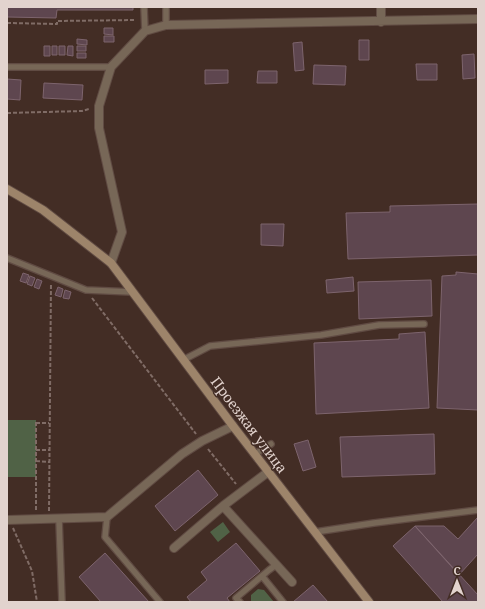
<svg xmlns="http://www.w3.org/2000/svg" width="485" height="609" font-family="'Noto Serif',serif">
<rect width="100%" height="100%" fill="#432d25"/>
<path fill="#506246" d="M 7,420 L 36,420 L 36,477 L 7,477 Z
M 223,522 L 230,532 L 218,542 L 210,532 Z
M 258,589 L 264,590 L 274,602 L 251,602 L 251,595 Z"/>
<path fill="#5e464f" stroke="#7d646d" d="M 7,7 L 133,7 L 133,10 L 57,10 L 56,18 L 7,17 Z
M 104,28 L 113,28 L 113,35 L 104,34 Z
M 104,36 L 114,36 L 114,42 L 104,42 Z
M 77,39 L 87,40 L 87,45 L 77,44 Z
M 359,40 L 369,40 L 369,60 L 359,60 Z
M 302,42 L 304,70 L 295,71 L 293,43 Z
M 44,46 L 50,46 L 50,56 L 44,56 Z
M 52,46 L 57,46 L 57,55 L 52,55 Z
M 59,46 L 65,46 L 65,55 L 59,55 Z
M 68,46 L 73,46 L 73,56 L 67,55 Z
M 77,46 L 86,46 L 86,51 L 77,51 Z
M 77,53 L 86,53 L 86,58 L 77,58 Z
M 474,54 L 475,78 L 463,79 L 462,55 Z
M 416,64 L 437,64 L 437,80 L 417,80 Z
M 314,65 L 346,66 L 345,85 L 313,84 Z
M 205,70 L 228,70 L 228,83 L 205,84 Z
M 258,71 L 277,71 L 277,83 L 257,83 Z
M 7,79 L 21,80 L 20,100 L 7,99 Z
M 44,83 L 83,85 L 82,100 L 43,98 Z
M 478,204 L 478,255 L 348,259 L 346,213 L 390,212 L 390,206 Z
M 261,224 L 284,224 L 283,246 L 261,245 Z
M 456,272 L 478,274 L 478,410 L 437,408 L 442,276 L 456,275 Z
M 23,273 L 29,275 L 26,283 L 20,281 Z
M 30,276 L 35,278 L 32,286 L 27,284 Z
M 353,277 L 354,291 L 327,293 L 326,280 Z
M 37,279 L 42,281 L 39,289 L 34,287 Z
M 431,280 L 432,316 L 359,319 L 358,282 Z
M 58,287 L 63,289 L 61,297 L 55,295 Z
M 65,290 L 71,292 L 69,299 L 63,298 Z
M 425,332 L 429,408 L 316,414 L 314,343 L 399,339 L 399,334 Z
M 434,434 L 435,474 L 342,477 L 340,437 Z
M 308,440 L 316,467 L 303,471 L 294,444 Z
M 198,470 L 218,495 L 175,531 L 155,506 Z
M 478,517 L 478,554 L 459,575 L 415,526 L 444,526 L 458,539 Z
M 415,526 L 478,595 L 478,602 L 443,602 L 393,546 Z
M 236,543 L 260,571 L 227,598 L 230,602 L 191,602 L 187,597 L 207,580 L 201,572 Z
M 105,553 L 149,602 L 101,602 L 79,577 Z
M 313,585 L 328,602 L 293,602 Z"/>
<g fill="none" stroke-linecap="round" stroke-linejoin="round">
<defs>
<path id="lane" d="M 144,7 L 145,31
M 166,9 L 166,25
M 7,67 L 111,67
M 7,258 L 86,290 L 132,292
M 183,360 L 210,346 L 321,335 L 379,325 L 424,324
M 255,454 L 271,444
M 107,517 L 105,537 L 160,602
M 59,519 L 62,602
M 315,532 L 374,523 L 478,510
M 262,576 L 283,602
M 240,602 L 236,598 L 269,570 L 276,565"/>
<path id="street" d="M 381,7 L 381,22
M 111,263 L 122,232 L 99,128 L 99,106 L 111,67 L 145,31 L 166,25 L 478,19
M 223,506 L 292,582
M 7,520 L 107,517 L 182,454 L 202,441 L 233,426
M 174,548 L 223,506 L 268,472"/>
<path id="secondary" d="M 7,189 L 43,210 L 111,263 L 233,426 L 369,602"/>
</defs>
<use href="#lane" stroke="#604b43" stroke-width="8"/>
<use href="#street" stroke="#604b43" stroke-width="10"/>
<use href="#secondary" stroke="#604b43" stroke-width="10"/>
<path stroke="#806c66" stroke-width="2" stroke-dasharray="4 2" stroke-linecap="butt" d="M 7,23 L 57,24 L 57,21 L 136,20
M 7,113 L 82,111 L 89,109
M 92,298 L 196,434
M 36,423 L 49,423
M 208,449 L 236,484
M 36,450 L 49,450
M 36,461 L 49,462
M 36,510 L 36,420
M 49,511 L 51,283
M 13,528 L 32,571 L 37,602"/>
<use href="#lane" stroke="#776757" stroke-width="5.5"/>
<use href="#street" stroke="#776757" stroke-width="8"/>
<use href="#secondary" stroke="#9d846a" stroke-width="8"/>
</g>
<g text-anchor="middle" stroke-width="3" stroke-linejoin="round" paint-order="stroke">
<g font-size="14" fill="#e2d3ce" stroke="#432d25">
<text transform="translate(249 425) rotate(53)" y="5">Проезжая улица</text>
</g>
</g>
<rect width="485" height="609" fill="none" stroke="#e2d3ce" stroke-width="16"/>
<g transform="translate(457 581)" stroke="#432d25" stroke-width="3" paint-order="stroke">
<path d="M0-3L7 15L0 10L-7 15Z" fill="#e2d3ce"/>
<text y="-6" font-size="11" font-weight="bold" text-anchor="middle" fill="#e2d3ce">С</text>
</g>
</svg>
